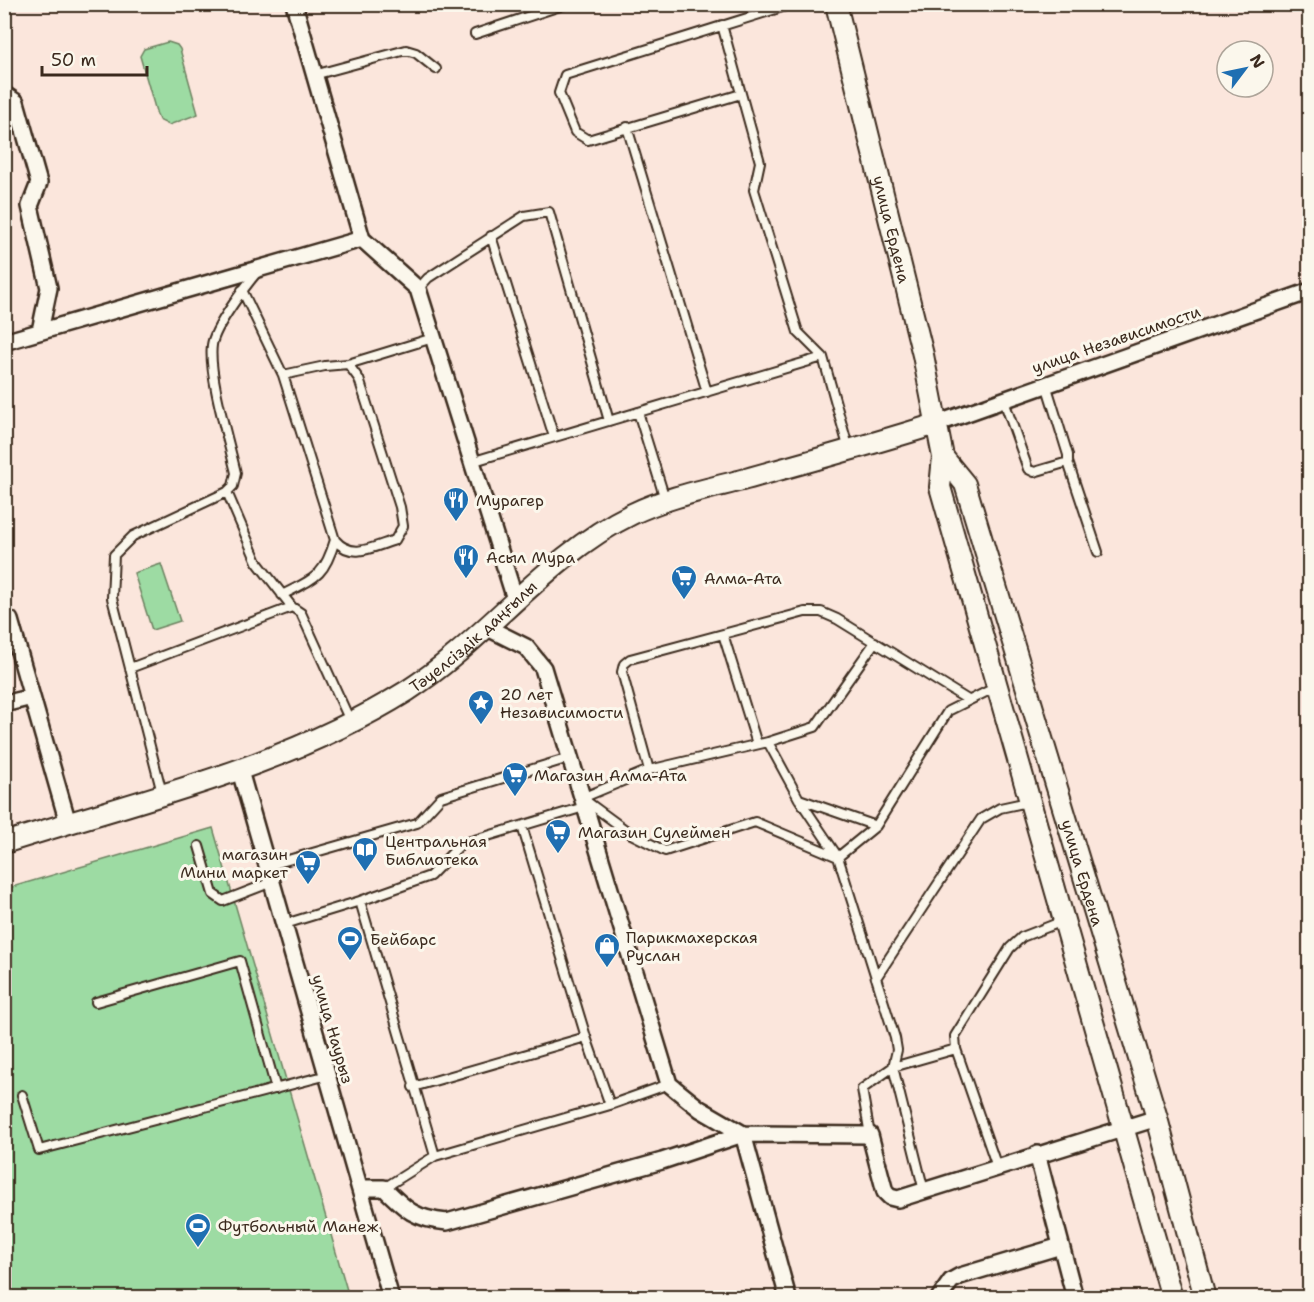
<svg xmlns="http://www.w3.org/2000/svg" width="1314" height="1302" font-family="'Shantell Sans',sans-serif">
<rect width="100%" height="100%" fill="#fbe6dc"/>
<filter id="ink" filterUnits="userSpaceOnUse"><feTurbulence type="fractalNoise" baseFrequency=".0167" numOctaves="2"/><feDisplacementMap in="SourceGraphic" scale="12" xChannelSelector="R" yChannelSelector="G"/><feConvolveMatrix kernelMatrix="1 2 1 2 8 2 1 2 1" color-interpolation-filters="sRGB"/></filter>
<g filter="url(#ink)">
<path fill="#9ddba3" stroke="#6c8260" stroke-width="1.5" d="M 168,42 L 177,45 L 180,49 L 198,114 L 169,125 L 159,120 L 157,115 L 140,56 L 144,49 Z
M 161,564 L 180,621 L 152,630 L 134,573 Z
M 213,828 L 349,1297 L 5,1298 L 5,889 Z"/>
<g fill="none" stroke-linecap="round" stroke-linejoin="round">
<defs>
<path id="service" d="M 722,25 L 760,162 L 754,190 L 798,332 L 823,357 L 849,450
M 475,34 L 566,4
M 314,75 L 406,50 L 416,53 L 436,69
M 741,94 L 588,140 L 575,132 L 559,93 L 565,75 L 792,4
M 627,127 L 707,392
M 491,236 L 554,437
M 418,289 L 428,278 L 524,216 L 549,212 L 609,421
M 242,290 L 283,375 L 335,540 C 352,560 373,547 395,540 L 403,526 L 400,507 L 359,379 L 348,364
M 283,375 L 325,366 L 348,364 L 433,338
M 1003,398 L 1028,469 L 1034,472 L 1068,462 L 1068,455 L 1046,384
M 638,412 L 665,499
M 471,462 L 823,357
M 1068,462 L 1098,552
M 227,492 L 257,562 L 292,607
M 282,595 C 315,578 324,577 335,540
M 723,634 L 757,744
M 875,642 L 815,727 L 768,742 L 649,770 L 622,672 L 624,664 L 630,659 L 805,612 L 821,612 L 837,619 L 968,700
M 130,668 L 292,607 L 301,613 L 351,723
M 768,742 L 799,799 L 838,857 L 895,1038 L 897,1050 L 893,1067 L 862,1089 L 870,1135
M 649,770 L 582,798 L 631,834 L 665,851 L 755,822 L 838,857 L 876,826 L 948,711 L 996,687
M 162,793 L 112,598 L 114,555 L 133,536 L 227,492 L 233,486 L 236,473 C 229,442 208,374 212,345 C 214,328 246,285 258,271
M 799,799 L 876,826
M 199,846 L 213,894 L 223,901 L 272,882
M 267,866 L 417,823 L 441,797 L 569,758
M 360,901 L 430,876 L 461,844 L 584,807
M 285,924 L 360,901 L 435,1156 L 610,1105 L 586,1037 L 522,826
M 876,978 L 981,819 L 1000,808 L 1028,802
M 96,1002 L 240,961 L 276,1089
M 413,1087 L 586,1037
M 22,1095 L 39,1150 L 328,1075
M 610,1105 L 669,1084
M 997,1167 L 956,1049 L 955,1036 L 1010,948 L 1022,937 L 1063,921
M 384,1188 L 435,1156
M 924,1191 L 893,1067 L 956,1049"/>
<path id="minor" d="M 294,4 L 362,239 L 418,289 L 515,599
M 4,94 L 16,102 L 39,183 L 30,206 L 49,288 L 40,331
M 4,342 L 362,239
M 936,424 L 1310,291
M 4,620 L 10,620 L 68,823
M 486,627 L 526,647 L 543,668 L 669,1084 L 700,1109 L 743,1134 L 788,1298
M 4,704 L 32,697
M 240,771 L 391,1298
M 1037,1154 L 1075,1298
M 361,1188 L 384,1188 C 406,1210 415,1219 447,1222 L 662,1161 L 743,1134 L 870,1135 L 885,1192 L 890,1197 L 898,1199 L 1157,1118
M 939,1298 L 951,1281 L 960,1276 L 1061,1246"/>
<g id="tertiary">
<path id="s1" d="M 836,4 L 923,355 L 943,457 L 940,487 L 1172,1298"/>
<path id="s2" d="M 943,457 L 965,484 L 1157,1118 L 1205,1298"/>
<path id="s3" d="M 4,843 C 142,799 284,768 407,691 C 485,641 547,555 632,514 C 667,497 708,489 746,479 C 810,461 873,444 936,424"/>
</g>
</defs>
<use href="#service" stroke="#3b2a1e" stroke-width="12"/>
<use href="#minor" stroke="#3b2a1e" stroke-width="20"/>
<use href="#tertiary" stroke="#3b2a1e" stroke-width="24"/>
<use href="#service" stroke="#fbf7ec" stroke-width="8"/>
<use href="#minor" stroke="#fbf7ec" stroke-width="15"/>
<use href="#tertiary" stroke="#fbf7ec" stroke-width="20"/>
</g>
</g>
<defs>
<symbol id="restaurant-pin" viewBox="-11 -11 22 30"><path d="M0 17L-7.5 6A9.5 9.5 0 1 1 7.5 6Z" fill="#1f6fb2" stroke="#fbf7ec"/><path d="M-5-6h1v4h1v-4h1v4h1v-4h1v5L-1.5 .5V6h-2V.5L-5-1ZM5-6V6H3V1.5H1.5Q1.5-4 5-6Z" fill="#fff"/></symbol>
<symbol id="supermarket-pin" viewBox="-11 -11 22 30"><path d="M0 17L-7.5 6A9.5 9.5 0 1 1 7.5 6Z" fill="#1f6fb2" stroke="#fbf7ec"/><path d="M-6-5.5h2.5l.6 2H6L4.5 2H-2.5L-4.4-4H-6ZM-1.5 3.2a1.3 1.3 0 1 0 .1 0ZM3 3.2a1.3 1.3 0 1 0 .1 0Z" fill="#fff"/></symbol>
<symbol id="sight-pin" viewBox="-11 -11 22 30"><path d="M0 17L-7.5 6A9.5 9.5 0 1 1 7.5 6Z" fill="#1f6fb2" stroke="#fbf7ec"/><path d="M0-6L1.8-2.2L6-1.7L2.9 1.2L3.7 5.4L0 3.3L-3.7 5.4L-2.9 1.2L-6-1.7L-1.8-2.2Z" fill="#fff"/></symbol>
<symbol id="library-pin" viewBox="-11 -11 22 30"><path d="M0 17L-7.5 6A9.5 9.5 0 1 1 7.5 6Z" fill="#1f6fb2" stroke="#fbf7ec"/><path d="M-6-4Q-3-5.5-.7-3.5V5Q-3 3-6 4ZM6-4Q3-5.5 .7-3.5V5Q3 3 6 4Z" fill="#fff"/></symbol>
<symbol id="stadium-pin" viewBox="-11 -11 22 30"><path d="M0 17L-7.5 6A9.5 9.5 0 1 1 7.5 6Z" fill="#1f6fb2" stroke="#fbf7ec"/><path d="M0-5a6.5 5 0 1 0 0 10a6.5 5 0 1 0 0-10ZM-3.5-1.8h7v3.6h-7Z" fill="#fff"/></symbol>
<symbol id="shop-pin" viewBox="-11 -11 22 30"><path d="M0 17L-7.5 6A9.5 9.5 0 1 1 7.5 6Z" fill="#1f6fb2" stroke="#fbf7ec"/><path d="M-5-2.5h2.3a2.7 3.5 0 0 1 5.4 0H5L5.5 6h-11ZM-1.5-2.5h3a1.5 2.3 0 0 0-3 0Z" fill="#fff"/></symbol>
</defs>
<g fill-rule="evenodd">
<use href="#restaurant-pin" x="441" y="485" width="30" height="40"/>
<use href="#restaurant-pin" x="451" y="542" width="30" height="40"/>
<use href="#supermarket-pin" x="669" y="563" width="30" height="40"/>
<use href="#sight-pin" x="466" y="688" width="30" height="40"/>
<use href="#supermarket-pin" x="500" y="760" width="30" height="40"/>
<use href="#supermarket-pin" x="543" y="817" width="30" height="40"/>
<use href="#library-pin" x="350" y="835" width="30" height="40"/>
<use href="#supermarket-pin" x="293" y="848" width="30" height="40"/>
<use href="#stadium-pin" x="335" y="924" width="30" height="40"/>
<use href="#shop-pin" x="592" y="931" width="30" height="40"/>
<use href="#stadium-pin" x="183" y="1211" width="30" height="40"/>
</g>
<g text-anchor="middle" stroke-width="6" stroke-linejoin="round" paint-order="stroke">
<g font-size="16" fill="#3b2a1e" stroke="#fbf7ec">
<text dy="6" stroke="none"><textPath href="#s1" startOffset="232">улица Ердена</textPath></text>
<text transform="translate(1116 339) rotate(-19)" y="6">улица Независимости</text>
<text dy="6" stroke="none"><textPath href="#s3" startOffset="518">Тәуелсіздік даңғылы</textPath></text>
<text dy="6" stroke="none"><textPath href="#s2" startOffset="441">улица Ердена</textPath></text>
<text transform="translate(333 1029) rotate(74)" y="6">улица Наурыз</text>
</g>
<g font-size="16" fill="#3b2a1e" stroke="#fbf7ec" text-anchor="start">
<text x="476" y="506">Мурагер</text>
<text x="486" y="563">Асыл Мура</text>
<text x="704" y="584">Алма-Ата</text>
<text x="500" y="700">20 лет<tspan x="500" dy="18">Независимости</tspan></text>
<text x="534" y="781">Магазин Алма-Ата</text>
<text x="578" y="838">Магазин Сулеймен</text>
<text x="385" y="847">Центральная<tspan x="385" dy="18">Библиотека</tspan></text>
<text x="288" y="860" text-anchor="end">магазин<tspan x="288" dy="18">Мини маркет</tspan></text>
<text x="626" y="943">Парикмахерская<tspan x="626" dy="18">Руслан</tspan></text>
<text x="370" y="945">Бейбарс</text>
<text x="218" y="1232">Футбольный Манеж</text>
</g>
</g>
<rect width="1314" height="1302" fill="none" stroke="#fbf7ec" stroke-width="24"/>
<rect x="12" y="12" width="1290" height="1278" fill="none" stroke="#3b2a1e" stroke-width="2" filter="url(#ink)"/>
<g transform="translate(1245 69) rotate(58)"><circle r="28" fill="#fbf7ec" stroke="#aea59a" stroke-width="1.5"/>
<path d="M0-4.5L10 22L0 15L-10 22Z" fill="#1f6fb2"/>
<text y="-9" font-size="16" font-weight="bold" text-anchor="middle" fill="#3b2a1e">N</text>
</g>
<path d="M42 66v9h105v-9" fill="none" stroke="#3b2a1e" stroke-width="3"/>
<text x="51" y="66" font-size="18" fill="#3b2a1e" stroke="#fbf7ec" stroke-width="4.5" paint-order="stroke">50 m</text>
</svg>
